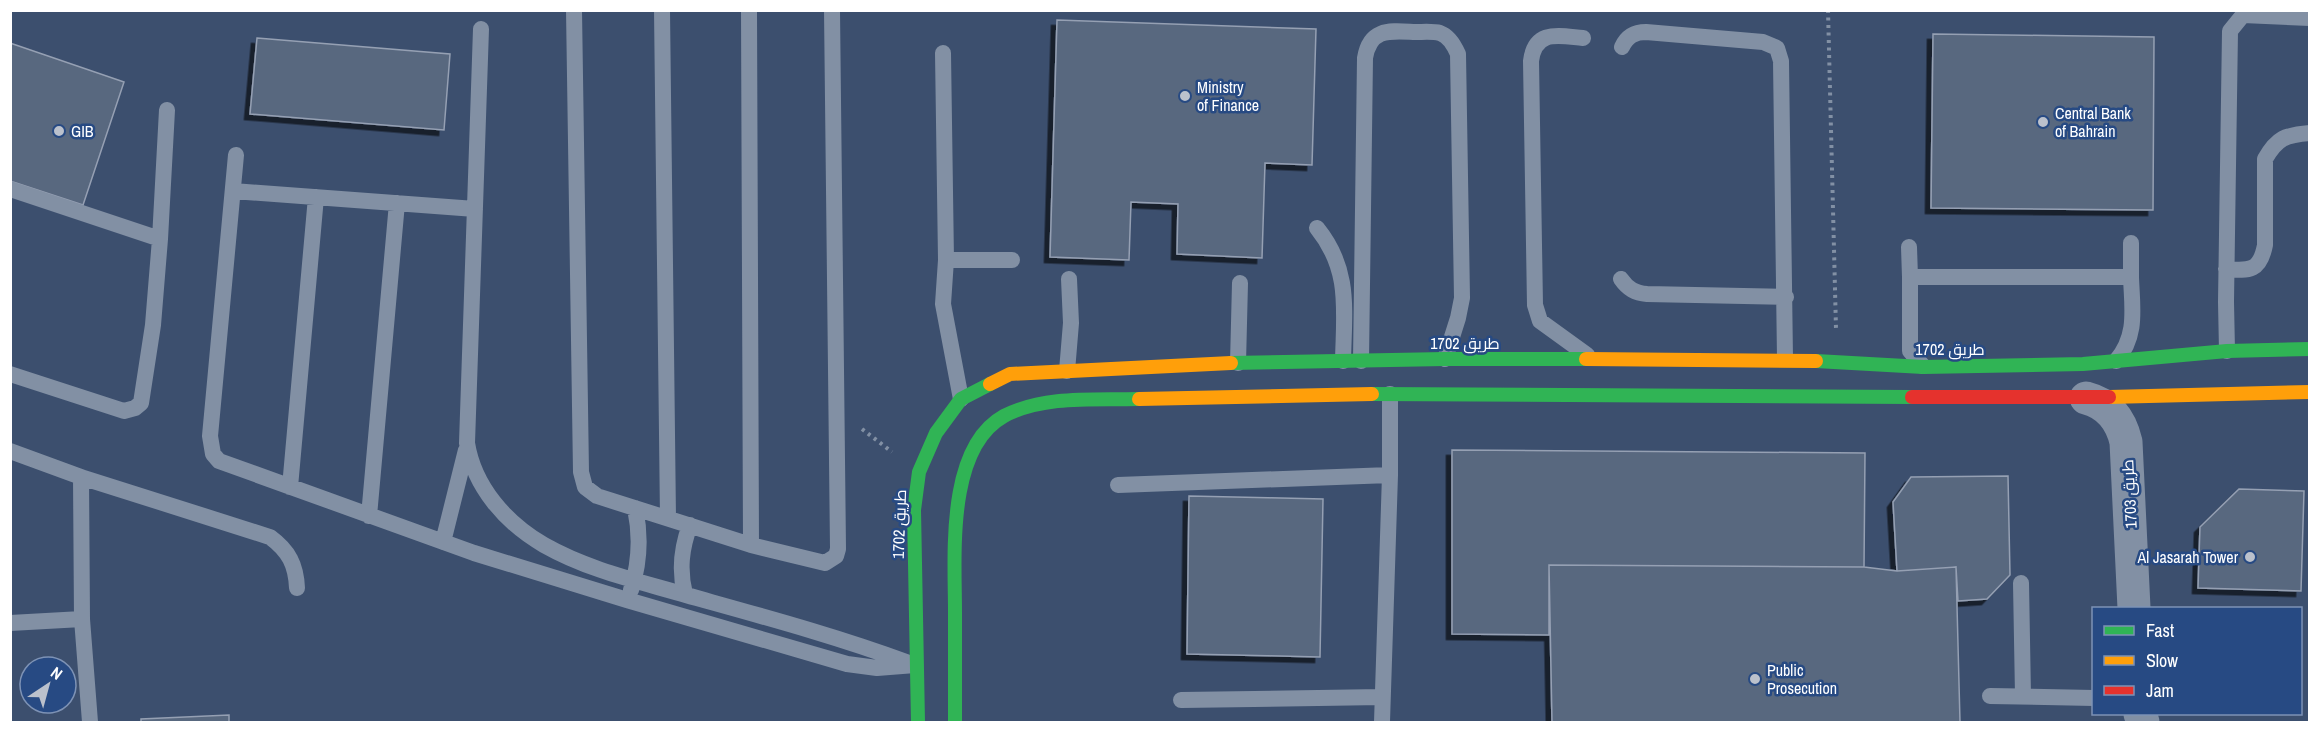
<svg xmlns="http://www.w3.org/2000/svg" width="2320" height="733" font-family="'Archivo Narrow',Cairo,sans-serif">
<defs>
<filter id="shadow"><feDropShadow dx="-5.5" dy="5.5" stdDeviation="0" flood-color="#0009"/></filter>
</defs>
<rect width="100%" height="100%" fill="#3c4f6e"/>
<path fill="#58677f" stroke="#95a0b3" stroke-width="1.5" filter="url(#shadow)" d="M 1057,20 L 1316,29 L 1312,165 L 1265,163 L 1262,258 L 1177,254 L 1178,204 L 1131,202 L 1129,260 L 1050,257 Z
M 1933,34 L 2154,37 L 2153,210 L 1931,208 Z
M 257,38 L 450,54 L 444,130 L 250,114 Z
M 10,43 L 124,82 L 83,205 L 10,181 Z
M 1452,450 L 1865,453 L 1864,567 L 1549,565 L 1549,635 L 1452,634 Z
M 2008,476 L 2010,575 L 1987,599 L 1958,601 L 1956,567 L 1897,571 L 1893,502 L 1911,477 Z
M 2239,489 L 2304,491 L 2301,591 L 2198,588 L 2200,527 Z
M 1189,496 L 1323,499 L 1320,657 L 1187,654 Z
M 1549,565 L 1864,567 L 1897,571 L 1956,567 L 1960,722 L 1552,722 Z
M 229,715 L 229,722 L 141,722 L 141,719 Z"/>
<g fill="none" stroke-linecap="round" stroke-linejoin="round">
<path stroke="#8290a4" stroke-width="4" stroke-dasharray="3 4.5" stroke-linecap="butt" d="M 1828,10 L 1836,329
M 862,429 L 892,452"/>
<path stroke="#8290a4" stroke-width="16" d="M 574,10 L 581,472 L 585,487 L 597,496 L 751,545 L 825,563 L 836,556 L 838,549 L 832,10
M 662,10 L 668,518
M 749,10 L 751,545
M 481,29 L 467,443 C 474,487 506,523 544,545 C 588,570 638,581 686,595 C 761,616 836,636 909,663
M 1583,38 C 1559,36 1535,29 1531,61 L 1535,305 L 1540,321 L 1587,355
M 1622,47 C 1627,36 1635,32 1646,32 L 1763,42 L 1777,48 L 1781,61 L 1785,359
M 943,53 L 946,260 L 943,304 L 961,399
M 236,155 L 210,436 L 213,454 L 219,461 L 474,553 L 627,600 L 847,664 L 877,668 L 915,665
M 10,189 L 160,239
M 233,191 L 475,209
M 1317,228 C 1351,270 1344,310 1343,361
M 2131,243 L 2131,277
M 1909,247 L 1910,277
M 946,260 L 1012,260
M 2226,269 C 2250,271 2260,271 2265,245 L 2265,159 C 2277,138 2285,135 2310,133
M 1621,279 C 1628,289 1635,293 1647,294 L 1786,297
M 2227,351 L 2226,302 L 2230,31 L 2243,15 L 2310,18
M 1361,361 L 1365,58 C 1370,27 1391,31 1416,32 C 1423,32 1433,31 1440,33 C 1449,36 1454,45 1458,54 L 1462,298 L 1458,318 L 1445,359
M 1238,363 L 1240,283
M 1923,366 L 1910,351 L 1910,277 L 2131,277 C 2132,308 2138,335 2116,361
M 1067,371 L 1071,323 L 1069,279
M 10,374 L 124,411 L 135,408 L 141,403 L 153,325 L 160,239 L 167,110
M 10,451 L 81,477 L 270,537 C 289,551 296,565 297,588
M 81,477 L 82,619 L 90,722
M 1118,485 L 1390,475
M 290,487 L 316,197
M 369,516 L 397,203
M 443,542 L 466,450
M 2021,583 L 2023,696
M 631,590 C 640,562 641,536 635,508
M 685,594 C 679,570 681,549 690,525
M 10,623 L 82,619
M 1990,696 L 2094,698
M 1181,700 L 1382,697
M 1382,722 L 1390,475 L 1390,394"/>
<path stroke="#8290a4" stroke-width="33" d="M 2086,398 C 2109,404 2121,420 2126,442 L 2134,608
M 2140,714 L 2143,722"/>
<path stroke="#30b455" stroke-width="14" d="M 1816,361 L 1923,367 L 2083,364 L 2227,351 L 2310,349
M 1231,363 L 1445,359 L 1586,359
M 1372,394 L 1912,397
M 918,722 L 914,510 L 919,472 L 936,433 L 961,399 L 990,384
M 955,722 C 955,685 955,649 955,612 C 955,556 946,448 1004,416 C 1044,395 1096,400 1139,399"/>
<path stroke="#ff9f0a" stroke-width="14" d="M 1586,359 L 1816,361
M 990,384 L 1010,374 L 1231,363
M 2109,397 L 2310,392
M 1139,399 L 1372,394"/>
<path stroke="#e5322d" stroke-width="14" d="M 1912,397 L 2109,397"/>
</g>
<g fill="#bbc1cc" stroke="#274a83" stroke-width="2">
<circle cx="1185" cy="96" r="6"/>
<circle cx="2043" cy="122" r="6"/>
<circle cx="59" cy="131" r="6"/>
<circle cx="2250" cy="557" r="6"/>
<circle cx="1755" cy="679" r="6"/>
</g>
<g text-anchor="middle" stroke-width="5" stroke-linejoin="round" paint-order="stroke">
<g font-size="16" fill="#fff" stroke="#274a83" text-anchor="start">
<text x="1197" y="93">Ministry<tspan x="1197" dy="18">of Finance</tspan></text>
<text x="2055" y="119">Central Bank<tspan x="2055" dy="18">of Bahrain</tspan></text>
<text x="71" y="137">GIB</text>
<text x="2238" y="563" text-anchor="end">Al Jasarah Tower</text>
<text x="1767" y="676">Public<tspan x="1767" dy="18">Prosecution</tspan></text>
</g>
<g font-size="16" fill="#fff" stroke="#274a83">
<text x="1465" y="349">طريق 1702</text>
<text x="1950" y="355">طريق 1702</text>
<text transform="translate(2129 494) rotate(-93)" y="6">طريق 1703</text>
<text transform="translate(899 524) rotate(-88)" y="6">طريق 1702</text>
</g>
</g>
<rect width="2320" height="733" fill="none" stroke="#ffffff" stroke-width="24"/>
<rect x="2092" y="607" width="210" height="108" fill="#274a83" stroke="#7d92b5" stroke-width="1.5"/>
<rect x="2104" y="626" width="30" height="9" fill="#30b455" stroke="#7d92b5" stroke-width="1.5"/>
<text x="2146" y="637" font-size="18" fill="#ffffff">Fast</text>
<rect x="2104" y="656" width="30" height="9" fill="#ff9f0a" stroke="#7d92b5" stroke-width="1.5"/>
<text x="2146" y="667" font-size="18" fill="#ffffff">Slow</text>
<rect x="2104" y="686" width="30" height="9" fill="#e5322d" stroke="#7d92b5" stroke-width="1.5"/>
<text x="2146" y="697" font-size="18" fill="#ffffff">Jam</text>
<g transform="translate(48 685) rotate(36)"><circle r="28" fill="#274a83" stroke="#7d92b5" stroke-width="1.5"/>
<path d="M0-4.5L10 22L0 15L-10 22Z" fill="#bbc1cc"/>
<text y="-9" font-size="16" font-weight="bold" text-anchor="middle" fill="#ffffff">N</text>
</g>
</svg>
